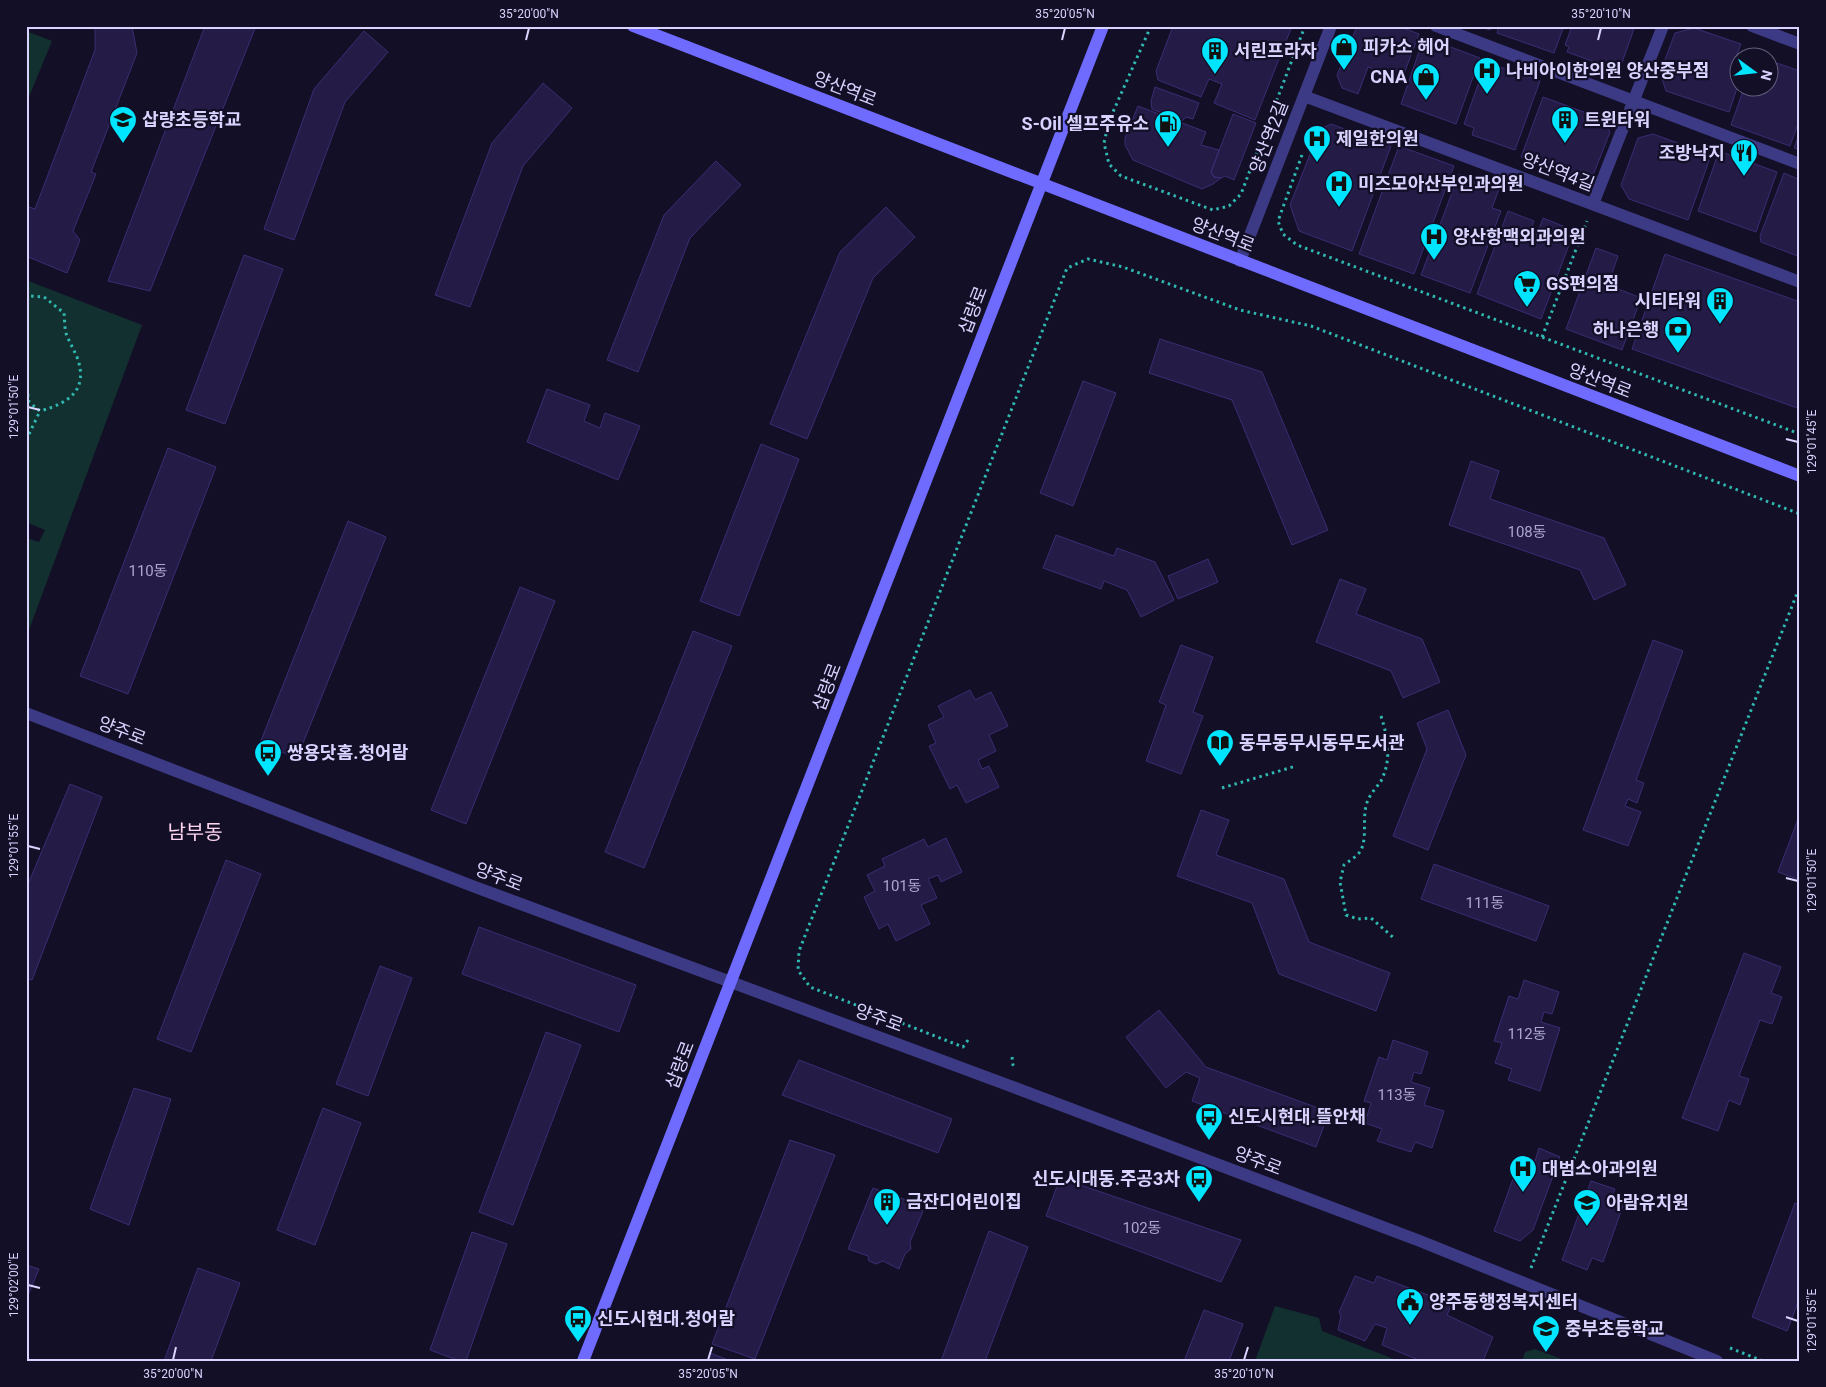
<svg xmlns="http://www.w3.org/2000/svg" width="1826" height="1387" font-family="Roboto,'Noto Sans KR',sans-serif">
<rect width="100%" height="100%" fill="#130f26"/>
<path fill="#12302f" d="M 26,31 L 52,41 L 26,104 Z
M 26,280 L 142,325 L 26,638 L 26,538 L 39,542 L 45,530 L 26,522 L 26,440 L 29,434 L 26,433 Z
M 1275,1306 L 1319,1318 L 1322,1331 L 1399,1361 L 1255,1361 Z
M 1535,1349 L 1567,1361 L 1522,1361 L 1525,1352 Z"/>
<path fill="#241b47" stroke="#3b2d73" d="M 95,26 L 132,26 L 137,53 L 91,172 L 96,174 L 73,231 L 80,240 L 67,273 L 26,256 L 26,206 L 35,209 L 95,50 Z
M 205,26 L 256,26 L 150,291 L 108,281 Z
M 1173,26 L 1292,26 L 1255,120 L 1214,103 L 1222,84 L 1209,79 L 1201,97 L 1158,80 L 1156,71 Z
M 1357,26 L 1398,26 L 1419,34 L 1402,79 L 1368,67 L 1358,94 L 1342,88 L 1337,75 Z
M 1479,26 L 1492,26 L 1490,30 Z
M 1499,26 L 1564,26 L 1554,53 L 1497,33 Z
M 1572,26 L 1579,28 L 1580,26 L 1635,26 L 1619,71 L 1567,52 L 1569,47 L 1565,45 Z
M 1694,28 L 1741,44 L 1734,62 L 1738,63 L 1738,85 L 1729,112 L 1666,91 L 1660,73 L 1675,33 Z
M 364,31 L 388,52 L 345,102 L 294,240 L 264,229 L 314,89 Z
M 1424,37 L 1480,58 L 1456,124 L 1401,104 Z
M 1768,60 L 1800,71 L 1800,118 L 1790,146 L 1731,125 L 1744,88 L 1756,92 L 1758,88 L 1768,88 Z
M 1486,62 L 1540,81 L 1515,150 L 1472,135 L 1474,128 L 1464,124 Z
M 543,83 L 572,108 L 523,166 L 470,307 L 435,295 L 492,143 Z
M 1155,87 L 1199,103 L 1193,119 L 1186,117 L 1182,121 L 1152,109 L 1151,101 Z
M 1543,97 L 1603,119 L 1610,132 L 1594,173 L 1579,178 L 1521,157 Z
M 1138,106 L 1206,132 L 1201,145 L 1219,150 L 1211,172 L 1214,177 L 1221,178 L 1213,184 L 1202,189 L 1133,160 L 1125,145 L 1125,138 Z
M 1233,114 L 1256,123 L 1234,180 L 1225,176 L 1221,178 L 1214,177 L 1211,172 Z
M 1331,124 L 1391,146 L 1352,251 L 1299,231 L 1290,205 L 1320,129 Z
M 1800,132 L 1800,150 L 1794,148 Z
M 1653,134 L 1711,155 L 1688,220 L 1629,199 L 1621,185 L 1638,138 Z
M 1399,146 L 1454,166 L 1414,274 L 1359,254 Z
M 1719,151 L 1777,172 L 1756,232 L 1698,211 Z
M 716,161 L 741,185 L 690,238 L 638,372 L 607,360 L 664,215 Z
M 1784,173 L 1800,180 L 1800,257 L 1761,242 L 1760,236 Z
M 1459,174 L 1499,189 L 1492,208 L 1501,211 L 1470,293 L 1421,275 Z
M 886,207 L 915,237 L 873,278 L 807,439 L 770,424 L 840,252 Z
M 1508,211 L 1534,221 L 1530,232 L 1537,234 L 1543,218 L 1568,228 L 1563,242 L 1569,245 L 1541,319 L 1477,294 Z
M 1596,248 L 1618,256 L 1608,285 L 1641,298 L 1622,350 L 1566,329 Z
M 1665,254 L 1800,302 L 1800,409 L 1632,349 Z
M 244,255 L 283,269 L 225,424 L 186,410 Z
M 1160,339 L 1262,372 L 1328,530 L 1292,545 L 1232,400 L 1149,373 Z
M 1083,381 L 1116,393 L 1073,506 L 1040,493 Z
M 547,389 L 590,405 L 584,421 L 600,428 L 605,413 L 640,426 L 618,480 L 527,442 Z
M 761,444 L 799,459 L 739,616 L 700,601 Z
M 168,448 L 216,467 L 128,694 L 80,676 Z
M 1471,461 L 1499,471 L 1490,499 L 1604,538 L 1626,585 L 1594,600 L 1580,570 L 1449,525 Z
M 348,521 L 386,537 L 297,758 L 260,743 Z
M 1056,535 L 1114,556 L 1117,548 L 1155,562 L 1174,600 L 1141,617 L 1127,590 L 1104,581 L 1101,589 L 1043,568 Z
M 1208,559 L 1218,582 L 1178,599 L 1168,576 Z
M 1340,579 L 1366,589 L 1356,614 L 1422,639 L 1440,682 L 1403,698 L 1391,671 L 1316,642 Z
M 520,587 L 555,601 L 466,824 L 431,810 Z
M 693,631 L 732,646 L 644,868 L 605,852 Z
M 1653,640 L 1683,651 L 1636,780 L 1644,783 L 1637,803 L 1628,799 L 1625,806 L 1641,812 L 1628,846 L 1583,830 Z
M 1181,645 L 1213,657 L 1193,712 L 1203,716 L 1181,774 L 1146,761 L 1166,705 L 1159,702 Z
M 970,690 L 975,700 L 991,692 L 1008,726 L 989,735 L 996,751 L 978,760 L 982,769 L 989,766 L 999,787 L 966,803 L 957,785 L 950,789 L 929,746 L 936,743 L 928,725 L 944,717 L 938,706 Z
M 1448,710 L 1466,755 L 1428,850 L 1393,836 L 1427,749 L 1417,723 Z
M 70,784 L 102,797 L 32,980 L 26,978 L 26,889 Z
M 1201,810 L 1229,820 L 1216,855 L 1284,879 L 1309,942 L 1390,973 L 1376,1011 L 1279,974 L 1252,903 L 1177,876 Z
M 1800,814 L 1800,880 L 1778,872 Z
M 946,838 L 962,872 L 941,882 L 938,875 L 928,879 L 937,898 L 921,905 L 930,924 L 896,941 L 888,924 L 879,929 L 864,897 L 875,891 L 867,875 L 885,866 L 882,859 L 924,839 L 928,847 Z
M 226,860 L 261,874 L 191,1052 L 157,1039 Z
M 1434,864 L 1549,906 L 1536,941 L 1421,899 Z
M 479,927 L 636,985 L 619,1032 L 462,974 Z
M 1744,953 L 1781,967 L 1771,993 L 1782,997 L 1772,1024 L 1760,1020 L 1739,1076 L 1749,1079 L 1740,1105 L 1729,1100 L 1718,1131 L 1682,1118 Z
M 380,966 L 412,978 L 368,1096 L 336,1084 Z
M 1524,980 L 1559,992 L 1552,1014 L 1544,1012 L 1541,1022 L 1560,1028 L 1540,1091 L 1508,1080 L 1512,1069 L 1495,1063 L 1502,1043 L 1494,1041 L 1509,996 L 1518,999 Z
M 1159,1010 L 1206,1067 L 1329,1112 L 1316,1147 L 1192,1101 L 1200,1078 L 1186,1072 L 1166,1088 L 1126,1037 Z
M 546,1032 L 581,1045 L 513,1225 L 479,1212 Z
M 1393,1040 L 1428,1052 L 1421,1074 L 1414,1072 L 1411,1082 L 1430,1088 L 1424,1105 L 1444,1111 L 1432,1148 L 1415,1142 L 1411,1152 L 1377,1141 L 1382,1129 L 1365,1123 L 1371,1103 L 1364,1101 L 1379,1057 L 1387,1060 Z
M 799,1060 L 952,1119 L 938,1153 L 782,1095 Z
M 134,1088 L 171,1099 L 129,1225 L 90,1209 Z
M 323,1108 L 361,1123 L 315,1245 L 277,1230 Z
M 790,1140 L 835,1155 L 755,1359 L 712,1344 Z
M 1539,1148 L 1560,1157 L 1533,1230 L 1520,1241 L 1494,1231 L 1517,1168 L 1532,1171 Z
M 1060,1178 L 1241,1240 L 1221,1282 L 1046,1216 Z
M 1591,1181 L 1615,1189 L 1610,1201 L 1623,1206 L 1603,1262 L 1592,1258 L 1587,1270 L 1562,1260 Z
M 873,1188 L 909,1201 L 907,1206 L 923,1211 L 910,1242 L 911,1249 L 905,1254 L 899,1269 L 883,1261 L 876,1264 L 869,1261 L 868,1256 L 848,1249 Z
M 1795,1203 L 1800,1205 L 1800,1297 L 1787,1331 L 1752,1317 Z
M 989,1231 L 1028,1247 L 985,1361 L 941,1361 Z
M 472,1232 L 507,1244 L 466,1361 L 460,1361 L 430,1350 Z
M 26,1265 L 39,1269 L 26,1300 Z
M 198,1268 L 240,1283 L 211,1361 L 164,1361 Z
M 1355,1276 L 1374,1283 L 1377,1276 L 1452,1304 L 1447,1315 L 1493,1337 L 1483,1361 L 1421,1361 L 1382,1345 L 1387,1328 L 1375,1324 L 1365,1341 L 1338,1330 L 1341,1316 L 1339,1312 Z
M 1204,1310 L 1243,1324 L 1229,1361 L 1184,1361 Z
M 710,1353 L 731,1361 L 708,1361 Z"/>
<g fill="none" stroke-linecap="round" stroke-linejoin="round">
<path stroke="#2fb8b0" stroke-width="3" stroke-dasharray="2.5 4" stroke-linecap="butt" d="M 1151,26 L 1109,121 L 1104,143 L 1109,164 L 1121,176 L 1213,210 L 1229,206 L 1241,194 L 1305,26
M 1302,155 L 1278,221 L 1283,234 L 1297,245 L 1800,434
M 26,300 L 31,296 L 44,297 L 64,313 C 65,320 64,329 67,336 C 70,343 74,350 77,357 C 89,390 69,403 40,411 L 29,402 L 26,383
M 1542,337 L 1587,221
M 29,434 L 40,411
M 1381,716 C 1388,738 1392,759 1381,781 C 1377,787 1371,793 1368,800 C 1361,816 1368,835 1361,850 C 1358,856 1349,861 1344,865 L 1340,882 L 1346,915 L 1358,919 L 1371,918 L 1395,939
M 1222,788 L 1296,766
M 968,1040 L 963,1047 L 810,987 L 798,970 L 799,951 L 1067,268 L 1088,259 L 1123,267 L 1240,310 L 1311,326 L 1800,514
M 1012,1057 L 1013,1065 L 1015,1068
M 1531,1268 L 1800,586
M 1730,1348 L 1763,1361"/>
<path stroke="#3d3a85" stroke-width="12" d="M 1436,26 L 1800,164
M 1752,26 L 1800,44
M 1304,96 L 1800,282
M 1593,204 L 1663,26
M 1240,261 L 1331,26
M 26,713 L 475,887 L 1005,1084 L 1420,1241 L 1717,1361"/>
<path stroke="#6f6bff" stroke-width="12" d="M 633,26 L 1800,476
M 583,1361 L 1103,26"/>
</g>
<path fill="none" stroke="#d9d4ff" stroke-width="2" d="M 526,40 L 529,28M 1062,40 L 1065,28M 1598,40 L 1601,28M 28,407 L 40,410M 1786,439 L 1798,442M 28,846 L 40,849M 1786,878 L 1798,881M 28,1285 L 40,1288M 1786,1317 L 1798,1321M 173,1360 L 176,1347M 708,1360 L 712,1347M 1244,1360 L 1248,1347"/>
<defs>
<symbol id="shop-pin" viewBox="-11 -11 22 30"><path d="M0 17L-7.5 6A9.5 9.5 0 1 1 7.5 6Z" fill="#00e5ff" stroke="#130f26"/><path d="M-5-2.5h2.3a2.7 3.5 0 0 1 5.4 0H5L5.5 6h-11ZM-1.5-2.5h3a1.5 2.3 0 0 0-3 0Z" fill="#111"/></symbol>
<symbol id="building-pin" viewBox="-11 -11 22 30"><path d="M0 17L-7.5 6A9.5 9.5 0 1 1 7.5 6Z" fill="#00e5ff" stroke="#130f26"/><path d="M-4-6H4V6H1V3H-1V6H-4ZM-2.5-4.3h1.7v1.8h-1.7ZM.8-4.3h1.7v1.8H.8ZM-2.5-1h1.7V.8h-1.7ZM.8-1h1.7V.8H.8Z" fill="#111"/></symbol>
<symbol id="hospital-pin" viewBox="-11 -11 22 30"><path d="M0 17L-7.5 6A9.5 9.5 0 1 1 7.5 6Z" fill="#00e5ff" stroke="#130f26"/><path d="M-5-5h3v3.5h4V-5h3V5h-3V1.5h-4V5h-3Z" fill="#111"/></symbol>
<symbol id="school-pin" viewBox="-11 -11 22 30"><path d="M0 17L-7.5 6A9.5 9.5 0 1 1 7.5 6Z" fill="#00e5ff" stroke="#130f26"/><path d="M0-5L7-2L0 1L-7-2ZM-4 1L0 2.5L4 1V4Q0 6-4 4Z" fill="#111"/></symbol>
<symbol id="fuel-pin" viewBox="-11 -11 22 30"><path d="M0 17L-7.5 6A9.5 9.5 0 1 1 7.5 6Z" fill="#00e5ff" stroke="#130f26"/><path d="M-5.5-6h7V0h2V4h1.3V-2.5L3-4.5l.8-.8L6-3V5H2.5V1h-1V6h-7ZM-4.2-4.7v3.2H.2V-4.7Z" fill="#111"/></symbol>
<symbol id="restaurant-pin" viewBox="-11 -11 22 30"><path d="M0 17L-7.5 6A9.5 9.5 0 1 1 7.5 6Z" fill="#00e5ff" stroke="#130f26"/><path d="M-5-6h1v4h1v-4h1v4h1v-4h1v5L-1.5 .5V6h-2V.5L-5-1ZM5-6V6H3V1.5H1.5Q1.5-4 5-6Z" fill="#111"/></symbol>
<symbol id="supermarket-pin" viewBox="-11 -11 22 30"><path d="M0 17L-7.5 6A9.5 9.5 0 1 1 7.5 6Z" fill="#00e5ff" stroke="#130f26"/><path d="M-6-5.5h2.5l.6 2H6L4.5 2H-2.5L-4.4-4H-6ZM-1.5 3.2a1.3 1.3 0 1 0 .1 0ZM3 3.2a1.3 1.3 0 1 0 .1 0Z" fill="#111"/></symbol>
<symbol id="bank-pin" viewBox="-11 -11 22 30"><path d="M0 17L-7.5 6A9.5 9.5 0 1 1 7.5 6Z" fill="#00e5ff" stroke="#130f26"/><path d="M-6-4H6V4H-6ZM0-2.3a2.3 2.3 0 1 0 0 4.6a2.3 2.3 0 1 0 0-4.6Z" fill="#111"/></symbol>
<symbol id="library-pin" viewBox="-11 -11 22 30"><path d="M0 17L-7.5 6A9.5 9.5 0 1 1 7.5 6Z" fill="#00e5ff" stroke="#130f26"/><path d="M-6-4Q-3-5.5-.7-3.5V5Q-3 3-6 4ZM6-4Q3-5.5 .7-3.5V5Q3 3 6 4Z" fill="#111"/></symbol>
<symbol id="bus-pin" viewBox="-11 -11 22 30"><path d="M0 17L-7.5 6A9.5 9.5 0 1 1 7.5 6Z" fill="#00e5ff" stroke="#130f26"/><path d="M-5-6H5V4H4V6H2V4H-2V6H-4V4H-5ZM-3.5-4V0h7V-4ZM-3.5 1.2v1.5H-2V1.2ZM2 1.2v1.5H3.5V1.2Z" fill="#111"/></symbol>
<symbol id="civic-pin" viewBox="-11 -11 22 30"><path d="M0 17L-7.5 6A9.5 9.5 0 1 1 7.5 6Z" fill="#00e5ff" stroke="#130f26"/><path d="M-.6-6.5H3V-4.5H.6V-3L4-1V1h2V6H-6V1h2V-1L-.6-3ZM-1.2 2.5V6h2.4V2.5Z" fill="#111"/></symbol>
</defs>
<g fill-rule="evenodd">
<use href="#shop-pin" x="1328" y="31" width="32" height="43"/>
<use href="#building-pin" x="1199" y="35" width="32" height="43"/>
<use href="#hospital-pin" x="1471" y="55" width="32" height="43"/>
<use href="#shop-pin" x="1410" y="61" width="32" height="43"/>
<use href="#school-pin" x="107" y="104" width="32" height="43"/>
<use href="#building-pin" x="1549" y="104" width="32" height="43"/>
<use href="#fuel-pin" x="1152" y="108" width="32" height="43"/>
<use href="#hospital-pin" x="1301" y="123" width="32" height="43"/>
<use href="#restaurant-pin" x="1728" y="137" width="32" height="43"/>
<use href="#hospital-pin" x="1323" y="168" width="32" height="43"/>
<use href="#hospital-pin" x="1418" y="221" width="32" height="43"/>
<use href="#supermarket-pin" x="1511" y="268" width="32" height="43"/>
<use href="#building-pin" x="1704" y="285" width="32" height="43"/>
<use href="#bank-pin" x="1662" y="314" width="32" height="43"/>
<use href="#library-pin" x="1204" y="727" width="32" height="43"/>
<use href="#bus-pin" x="252" y="737" width="32" height="43"/>
<use href="#bus-pin" x="1193" y="1101" width="32" height="43"/>
<use href="#hospital-pin" x="1507" y="1153" width="32" height="43"/>
<use href="#bus-pin" x="1183" y="1163" width="32" height="43"/>
<use href="#building-pin" x="871" y="1186" width="32" height="43"/>
<use href="#school-pin" x="1571" y="1187" width="32" height="43"/>
<use href="#civic-pin" x="1394" y="1286" width="32" height="43"/>
<use href="#bus-pin" x="562" y="1303" width="32" height="43"/>
<use href="#school-pin" x="1530" y="1313" width="32" height="43"/>
</g>
<g text-anchor="middle" stroke-width="4.5" stroke-linejoin="round" paint-order="stroke">
<g font-size="15" fill="#aca6d1">
<text x="1527" y="537">108동</text>
<text x="148" y="576">110동</text>
<text x="902" y="891">101동</text>
<text x="1485" y="908">111동</text>
<text x="1527" y="1039">112동</text>
<text x="1397" y="1100">113동</text>
<text x="1142" y="1233">102동</text>
</g>
<g font-size="18" font-weight="bold" fill="#d9d4ff" stroke="#130f26" text-anchor="start">
<text x="1363" y="53">피카소 헤어</text>
<text x="1234" y="57">서린프라자</text>
<text x="1506" y="77">나비아이한의원 양산중부점</text>
<text x="1407" y="83" text-anchor="end">CNA</text>
<text x="142" y="126">삽량초등학교</text>
<text x="1584" y="126">트윈타워</text>
<text x="1149" y="130" text-anchor="end">S-Oil 셀프주유소</text>
<text x="1336" y="145">제일한의원</text>
<text x="1725" y="159" text-anchor="end">조방낙지</text>
<text x="1358" y="190">미즈모아산부인과의원</text>
<text x="1453" y="243">양산항맥외과의원</text>
<text x="1546" y="290">GS편의점</text>
<text x="1701" y="307" text-anchor="end">시티타워</text>
<text x="1659" y="336" text-anchor="end">하나은행</text>
<text x="1239" y="749">동무동무시동무도서관</text>
<text x="287" y="759">쌍용닷홈.청어람</text>
<text x="1228" y="1123">신도시현대.뜰안채</text>
<text x="1542" y="1175">대범소아과의원</text>
<text x="1180" y="1185" text-anchor="end">신도시대동.주공3차</text>
<text x="906" y="1208">금잔디어린이집</text>
<text x="1606" y="1209">아람유치원</text>
<text x="1429" y="1308">양주동행정복지센터</text>
<text x="597" y="1325">신도시현대.청어람</text>
<text x="1565" y="1335">중부초등학교</text>
</g>
<g font-size="18" fill="#d9d4ff" stroke="#130f26">
<text transform="translate(845 89) rotate(21)" y="6">양산역로</text>
<text transform="translate(1269 137) rotate(-69)" y="6">양산역2길</text>
<text transform="translate(1558 172) rotate(21)" y="6">양산역4길</text>
<text transform="translate(1223 235) rotate(21)" y="6">양산역로</text>
<text transform="translate(973 310) rotate(-69)" y="6">삽량로</text>
<text transform="translate(1600 381) rotate(21)" y="6">양산역로</text>
<text transform="translate(827 687) rotate(-69)" y="6">삽량로</text>
<text transform="translate(122 731) rotate(21)" y="6">양주로</text>
<text transform="translate(499 877) rotate(21)" y="6">양주로</text>
<text transform="translate(879 1018) rotate(20)" y="6">양주로</text>
<text transform="translate(680 1065) rotate(-69)" y="6">삽량로</text>
<text transform="translate(1258 1161) rotate(21)" y="6">양주로</text>
</g>
<g font-size="20" fill="#ffd6f0" stroke="#130f26">
<text x="195" y="839">남부동</text>
</g>
</g>
<rect width="1826" height="1387" fill="none" stroke="#130f26" stroke-width="55"/>
<g transform="translate(1754 72) rotate(105)"><circle r="24" fill="#130f26" stroke="#625e7d"/>
<path d="M0-4L9 19L0 12L-9 19Z" fill="#00e5ff"/>
<text y="-8" font-size="14" font-weight="bold" text-anchor="middle" fill="#d9d4ff">N</text>
</g>
<rect x="28" y="28" width="1770" height="1332" fill="none" stroke="#d9d4ff" stroke-width="2"/>
<g font-size="12" text-anchor="middle" fill="#d9d4ff">
<text x="529" y="18">35°20'00"N</text>
<text x="1065" y="18">35°20'05"N</text>
<text x="1601" y="18">35°20'10"N</text>
<text transform="translate(14 407) rotate(-90)" y="4">129°01'50"E</text>
<text transform="translate(1812 442) rotate(-90)" y="4">129°01'45"E</text>
<text transform="translate(14 846) rotate(-90)" y="4">129°01'55"E</text>
<text transform="translate(1812 881) rotate(-90)" y="4">129°01'50"E</text>
<text transform="translate(14 1285) rotate(-90)" y="4">129°02'00"E</text>
<text transform="translate(1812 1321) rotate(-90)" y="4">129°01'55"E</text>
<text x="173" y="1378">35°20'00"N</text>
<text x="708" y="1378">35°20'05"N</text>
<text x="1244" y="1378">35°20'10"N</text>
</g>
</svg>
